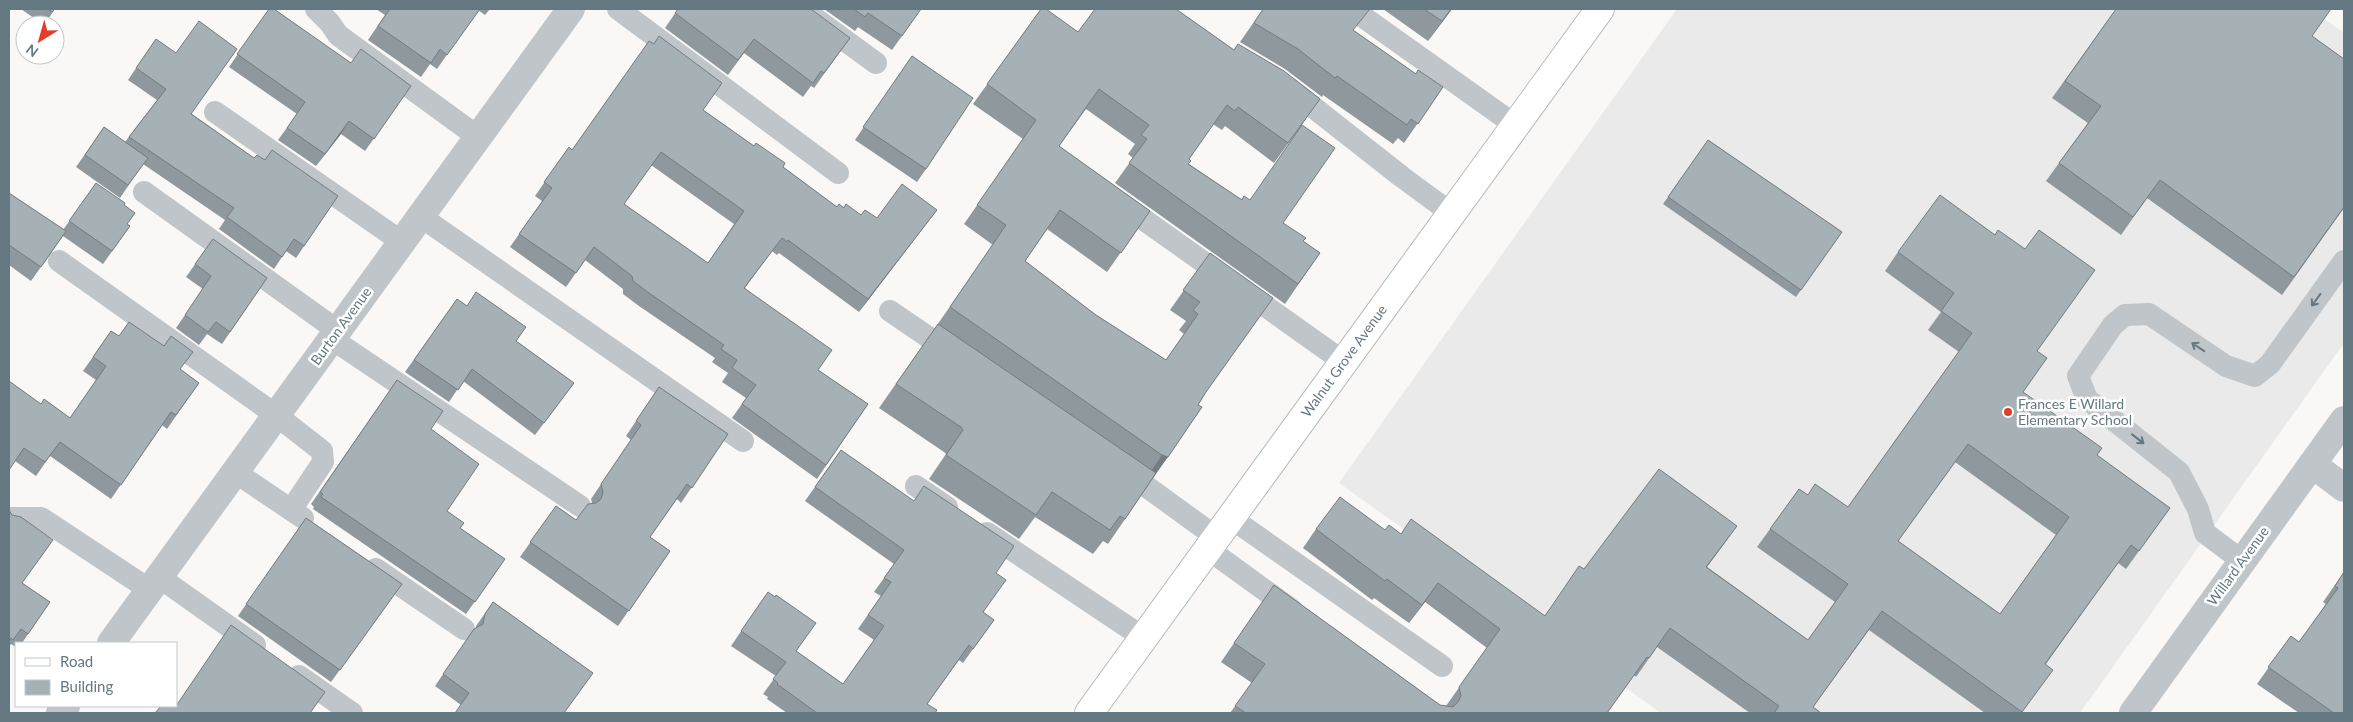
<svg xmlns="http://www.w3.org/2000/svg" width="2353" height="722" font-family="Lato,sans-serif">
<rect width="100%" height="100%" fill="#f9f8f6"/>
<path fill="#e9eae9" d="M 1677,9 L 2311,9 L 2344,33 L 2344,343 L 2080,713 L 1661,713 L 1339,483 Z"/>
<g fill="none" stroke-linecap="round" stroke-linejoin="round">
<defs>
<path id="secondary" d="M 1089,713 L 1600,9"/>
</defs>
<use href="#secondary" stroke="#b2b9bd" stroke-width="30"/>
<path stroke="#bfc5c8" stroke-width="22" d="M 316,9 L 330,23 L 338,35 L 478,137
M 618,9 L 838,173
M 802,9 L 876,63
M 1352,9 L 1515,125
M 1290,89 L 1402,177 L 1451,213
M 215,112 L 402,242
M 144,192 L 338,331
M 1119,202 L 1344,362
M 420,216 L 743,441
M 59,261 L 276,415 L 322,451 L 323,462 L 291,510
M 890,311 L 953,354
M 332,339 L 580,506
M 235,472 L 303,518
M 916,486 L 947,507
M 1147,487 L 1216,537
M 9,518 L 41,518 L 150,590
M 1231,518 L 1442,666
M 987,533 L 1144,638
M 1208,549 L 1292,610
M 2241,560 L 2205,533 L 2198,509 L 2179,472 L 2087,399 L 2078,376 L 2113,325 L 2125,315 L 2149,314 L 2226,366 L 2255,376 L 2270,364 L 2344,261
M 376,569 L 464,629
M 159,577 L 255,645
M 299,676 L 352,713"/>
<path stroke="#bfc5c8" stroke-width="28" d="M 2312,464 L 2344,488
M 111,643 L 571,9
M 60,713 L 66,706
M 2133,713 L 2344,420"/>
<use href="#secondary" stroke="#fff" stroke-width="28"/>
</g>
<path fill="#8f989c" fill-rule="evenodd" d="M 21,9 L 55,9 L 44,25 Z
M 269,9 L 351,63 L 411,86 L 365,151 L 341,134 L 316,166 L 278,140 L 297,114 L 229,67 Z
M 376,9 L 490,9 L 485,15 L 478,10 L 437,69 L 430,64 L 421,77 L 368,40 L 385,15 Z
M 678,9 L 850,38 L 814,88 L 811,86 L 803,97 L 744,53 L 728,75 L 665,28 Z
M 824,9 L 921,9 L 892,50 L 858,27 L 855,31 Z
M 1041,9 L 1078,32 L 1306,119 L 1274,163 L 1225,126 L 1222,130 L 1213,124 L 1189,159 L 1189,164 L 1242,200 L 1283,223 L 1303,241 L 1320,253 L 1285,304 L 1115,183 L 1133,158 L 1128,154 L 1135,144 L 1086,109 L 1059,146 L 1150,211 L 1107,272 L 1047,229 L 1025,261 L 1096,315 L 1166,360 L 1184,334 L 1179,330 L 1186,321 L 1170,310 L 1210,253 L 1205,394 L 1198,405 L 1202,407 L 1108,544 L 1103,541 L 1093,554 L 1035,517 L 1019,539 L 929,479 L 946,454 L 944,452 L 879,408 L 993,245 L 964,224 L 1023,139 L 973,104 Z
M 1263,9 L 1354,31 L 1416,74 L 1443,87 L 1404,143 L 1398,138 L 1393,144 L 1323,95 L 1322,97 L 1285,69 L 1240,42 Z
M 1383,9 L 1452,9 L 1428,41 Z
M 2116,9 L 2312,36 L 2344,208 L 2282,295 L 2147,198 L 2121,235 L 2046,181 L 2088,123 L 2052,98 Z
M 156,39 L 192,114 L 254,158 L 265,160 L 338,196 L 296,258 L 286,251 L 274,269 L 219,229 L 225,220 L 143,164 L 120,198 L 76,167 L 104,127 L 125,142 L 157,100 L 128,80 Z
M 654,44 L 703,110 L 783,167 L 837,207 L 844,208 L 861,215 L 877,218 L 937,210 L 927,223 L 859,312 L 779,253 L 777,255 L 772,251 L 745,288 L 818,370 L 868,404 L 817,479 L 732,418 L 746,398 L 722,382 L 728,373 L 712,362 L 715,358 L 639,306 L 623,294 L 623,289 L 585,260 L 566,287 L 510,247 L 542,201 L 535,196 L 569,147 L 572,150 ZM 651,165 L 734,224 L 708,263 L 624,204 Z
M 912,56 L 926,169 L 917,182 L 855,140 Z
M 1708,140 L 1842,232 L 1796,297 L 1663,204 Z
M 96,183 L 124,205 L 127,224 L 130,226 L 103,264 L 63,236 L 31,281 L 9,265 L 9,193 L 63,230 Z
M 213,239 L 267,278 L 222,344 L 207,334 L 199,345 L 176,328 L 203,289 L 186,277 Z
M 1898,252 L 2038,351 L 2023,392 L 2097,456 L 2170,508 L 2126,569 L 2118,563 L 2046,664 L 2022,713 L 1985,713 L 1869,630 L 1813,707 L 1821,713 L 1750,713 L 1657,647 L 1636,677 L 1634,675 L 1607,713 L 1230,713 L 1252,683 L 1221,662 L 1274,585 L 1440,705 L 1446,706 L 1487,648 L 1425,602 L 1409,623 L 1374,598 L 1372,600 L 1303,548 L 1316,529 L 1385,530 L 1401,534 L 1544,616 L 1584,569 L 1737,526 L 1707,567 L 1808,640 L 1835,602 L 1757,547 L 1799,489 L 1808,495 L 1848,507 L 1959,352 L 1928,330 L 1941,312 L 1885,271 ZM 1955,462 L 2056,535 L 2000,614 L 1898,541 Z
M 457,299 L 516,341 L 574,383 L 535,435 L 463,381 L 449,402 L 405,372 Z
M 111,331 L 119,336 L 181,370 L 199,383 L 167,429 L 162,425 L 111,499 L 50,456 L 36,476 L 15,461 L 41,404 L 70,418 L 96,380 L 83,371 Z
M 397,380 L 431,429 L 447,511 L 460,528 L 505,559 L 466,614 L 313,509 L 314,507 L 311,504 Z
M 659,387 L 728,434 L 681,503 L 677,499 L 650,537 L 670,551 L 618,626 L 520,557 L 556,506 L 576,520 L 592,503 L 591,499 L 631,440 L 626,436 Z
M 841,450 L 996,573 L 983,612 L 994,620 L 963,663 L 959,660 L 927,704 L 935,713 L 787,713 L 767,699 L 768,697 L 763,694 L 776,676 L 731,646 L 768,592 L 796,651 L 843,684 L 874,640 L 858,629 L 881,596 L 874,592 L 894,564 L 805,501 Z
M 9,510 L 23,584 L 50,602 L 22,643 L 16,643 L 16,647 L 11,644 L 9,647 Z
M 306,518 L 402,584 L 331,682 L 238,616 Z
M 2344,572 L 2344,713 L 2299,713 L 2257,684 L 2291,636 L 2299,642 L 2326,604 L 2323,602 Z
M 493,602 L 593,673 L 461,705 L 435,686 L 474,629 L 476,628 L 476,626 Z"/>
<path fill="#747c7f" d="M 1451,9 L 1452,9 L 1428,41 L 1442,21 Z
M 349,121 L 341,134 L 316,166 L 325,154 Z
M 937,210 L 927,223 L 859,312 L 868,299 Z
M 1162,455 L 1168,457 L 1154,476 L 1149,474 Z
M 1737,526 L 1724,544 L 1693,585 L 1706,567 Z
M 1438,583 L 1425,602 L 1409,623 L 1422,605 Z"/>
<path fill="#a6b1b5" stroke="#747c7f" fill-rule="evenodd" d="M 48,9 L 55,9 L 52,12 Z
M 269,9 L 274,9 L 351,63 L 361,49 L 411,86 L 374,139 L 349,121 L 325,154 L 287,128 L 305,102 L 237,54 Z
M 390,9 L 480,9 L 447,55 L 440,49 L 431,63 L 378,26 Z
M 678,9 L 811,9 L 850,38 L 824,73 L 821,71 L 813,83 L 754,39 L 738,60 L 675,13 Z
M 854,9 L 921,9 L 902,36 L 868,13 L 865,17 Z
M 1041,9 L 1046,9 L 1078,32 L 1095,9 L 1176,9 L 1234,50 L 1238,44 L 1284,71 L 1320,99 L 1288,143 L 1238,107 L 1235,111 L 1227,105 L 1189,159 L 1191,161 L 1188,164 L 1242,200 L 1244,196 L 1250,200 L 1302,125 L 1335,148 L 1283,223 L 1306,238 L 1303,241 L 1320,253 L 1298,284 L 1129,163 L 1147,139 L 1141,135 L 1149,125 L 1099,89 L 1059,146 L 1150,211 L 1121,253 L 1060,210 L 1025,261 L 1096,315 L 1166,360 L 1198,314 L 1193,310 L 1200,302 L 1183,290 L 1210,253 L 1273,298 L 1206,392 L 1198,405 L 1202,407 L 1168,457 L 1162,455 L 950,307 L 1006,225 L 977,205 L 1036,120 L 987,84 Z
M 1263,9 L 1370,9 L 1353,30 L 1416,74 L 1418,70 L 1443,87 L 1418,124 L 1411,119 L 1407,125 L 1337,76 L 1335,78 L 1298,49 L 1254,23 Z
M 1424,9 L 1451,9 L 1442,21 Z
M 2116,9 L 2331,9 L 2312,36 L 2344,59 L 2344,207 L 2294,277 L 2160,180 L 2133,217 L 2059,163 L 2101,106 L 2065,81 Z
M 199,21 L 237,49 L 191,114 L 254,158 L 257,155 L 265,160 L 272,150 L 338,196 L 304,246 L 294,239 L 282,257 L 227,217 L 234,208 L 129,137 L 166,89 L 136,68 L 156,39 L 176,53 Z
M 659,36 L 722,83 L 703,110 L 754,146 L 756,143 L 785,163 L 783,167 L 837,207 L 839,204 L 844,208 L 846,204 L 861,215 L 865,210 L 877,218 L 902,184 L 937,210 L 868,299 L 788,240 L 787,242 L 782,238 L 744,288 L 832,350 L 818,370 L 868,404 L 826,465 L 742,404 L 756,385 L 732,368 L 737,360 L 721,349 L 724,345 L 649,293 L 633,281 L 632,276 L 594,247 L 576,273 L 519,234 L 552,188 L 544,182 L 569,147 L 572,150 L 649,41 L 654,44 ZM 661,152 L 744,211 L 708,263 L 624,204 Z
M 912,56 L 973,98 L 926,169 L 863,127 Z
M 104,127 L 148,158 L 128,185 L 85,155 Z
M 1708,140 L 1842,232 L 1801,290 L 1668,197 Z
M 96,183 L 125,203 L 124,205 L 135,213 L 127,224 L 130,226 L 112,251 L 69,221 Z
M 9,193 L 66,231 L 41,267 L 9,245 Z
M 1940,195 L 1995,235 L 1998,230 L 2025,249 L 2039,230 L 2095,270 L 2037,351 L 2047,358 L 2023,392 L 2102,448 L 2097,455 L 2170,508 L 2139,551 L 2131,545 L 2045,664 L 2053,670 L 2022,712 L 1882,611 L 1813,707 L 1821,713 L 1774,713 L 1779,706 L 1670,628 L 1649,658 L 1647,657 L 1607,713 L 1246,713 L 1235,706 L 1265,664 L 1234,643 L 1274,585 L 1440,705 L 1453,707 L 1458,702 L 1461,696 L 1459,687 L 1500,629 L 1438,583 L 1422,605 L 1387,579 L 1385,581 L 1316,529 L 1340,497 L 1385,530 L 1389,525 L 1401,534 L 1411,519 L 1545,616 L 1579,566 L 1584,569 L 1659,469 L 1737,526 L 1706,567 L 1808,640 L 1848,584 L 1770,529 L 1799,489 L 1808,495 L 1815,484 L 1848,507 L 1972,333 L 1941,311 L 1954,293 L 1898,252 ZM 1968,444 L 2069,517 L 2000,614 L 1898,541 Z
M 213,239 L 267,278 L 230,332 L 216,322 L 208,332 L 185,315 L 211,276 L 195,264 Z
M 476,292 L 526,327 L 516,341 L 574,383 L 544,423 L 472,369 L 458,390 L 414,360 L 457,299 L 467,306 Z
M 129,322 L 164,346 L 171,336 L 193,352 L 180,369 L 199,383 L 176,415 L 171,412 L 121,485 L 60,442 L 45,462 L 24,448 L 9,470 L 9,381 L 41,404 L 44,399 L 70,418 L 106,366 L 93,357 L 111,331 L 119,336 Z
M 938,324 L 1156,473 L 1125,519 L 1120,516 L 1110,530 L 1052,492 L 1036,515 L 946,455 L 963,430 L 961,427 L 896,384 Z
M 397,380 L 443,411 L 431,429 L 479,464 L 447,511 L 464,523 L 460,528 L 505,559 L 475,602 L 321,497 L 323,494 L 320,492 Z
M 659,387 L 728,434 L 692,488 L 687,484 L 650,537 L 670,551 L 629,611 L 530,542 L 556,506 L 576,520 L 588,504 L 596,503 L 601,499 L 603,492 L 601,484 L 641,425 L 636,421 Z
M 841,450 L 914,501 L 924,486 L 1014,546 L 996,573 L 1006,580 L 983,612 L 994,620 L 973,649 L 969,645 L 927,704 L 937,710 L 935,713 L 817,713 L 777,684 L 778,683 L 773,679 L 786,662 L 741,631 L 768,592 L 775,597 L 776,595 L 816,623 L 796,651 L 843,684 L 884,626 L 868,615 L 891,582 L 884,578 L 904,550 L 815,487 Z
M 9,510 L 12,515 L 21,517 L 53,540 L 22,583 L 50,602 L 28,634 L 21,629 L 13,640 L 11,638 L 9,641 Z
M 306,518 L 402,584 L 340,670 L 246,604 Z
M 2344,572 L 2344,713 L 2334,713 L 2268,667 L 2291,636 L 2299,642 L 2338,588 L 2335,586 Z
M 493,602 L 593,673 L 564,713 L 455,713 L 469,693 L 443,674 L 474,629 L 483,624 L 485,614 Z
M 231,625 L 325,692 L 310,713 L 155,713 L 161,706 L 176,706 Z"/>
<defs><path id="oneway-shaft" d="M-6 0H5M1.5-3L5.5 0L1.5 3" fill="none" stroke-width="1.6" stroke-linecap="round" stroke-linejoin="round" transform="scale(1.25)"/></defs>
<g stroke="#647881">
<use href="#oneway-shaft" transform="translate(2316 300) rotate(126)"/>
<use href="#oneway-shaft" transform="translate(2198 347) rotate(-146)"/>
<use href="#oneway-shaft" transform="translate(2138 439) rotate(38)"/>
</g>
<circle fill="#e23e2c" stroke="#fff" stroke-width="2" cx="2008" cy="412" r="5"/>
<g text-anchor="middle" stroke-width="5" stroke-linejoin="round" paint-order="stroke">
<g font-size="14" fill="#647881" stroke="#fff">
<text transform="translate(341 326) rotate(-54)" y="5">Burton Avenue</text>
<text transform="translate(1344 361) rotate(-54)" y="5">Walnut Grove Avenue</text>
<text transform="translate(2238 566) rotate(-54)" y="5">Willard Avenue</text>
</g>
<g font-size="14" fill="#647881" stroke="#fff" text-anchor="start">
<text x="2018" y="409">Frances E Willard<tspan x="2018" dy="16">Elementary School</tspan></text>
</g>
</g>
<rect width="2353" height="722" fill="none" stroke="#647881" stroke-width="20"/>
<rect x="15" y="642" width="162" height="65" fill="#ffffff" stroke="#c1c9cd"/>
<rect x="25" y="658" width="25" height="8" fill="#ffffff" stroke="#c1c9cd"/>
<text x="60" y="667" font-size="15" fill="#647881">Road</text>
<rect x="25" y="680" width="25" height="15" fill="#a6b1b5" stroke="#c1c9cd"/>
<text x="60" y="692" font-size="15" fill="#647881">Building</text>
<g transform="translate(40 40) rotate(217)"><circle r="24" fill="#ffffff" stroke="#c1c9cd"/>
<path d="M0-4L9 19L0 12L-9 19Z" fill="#e23e2c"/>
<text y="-8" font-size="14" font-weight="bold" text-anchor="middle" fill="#647881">N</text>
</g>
</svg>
